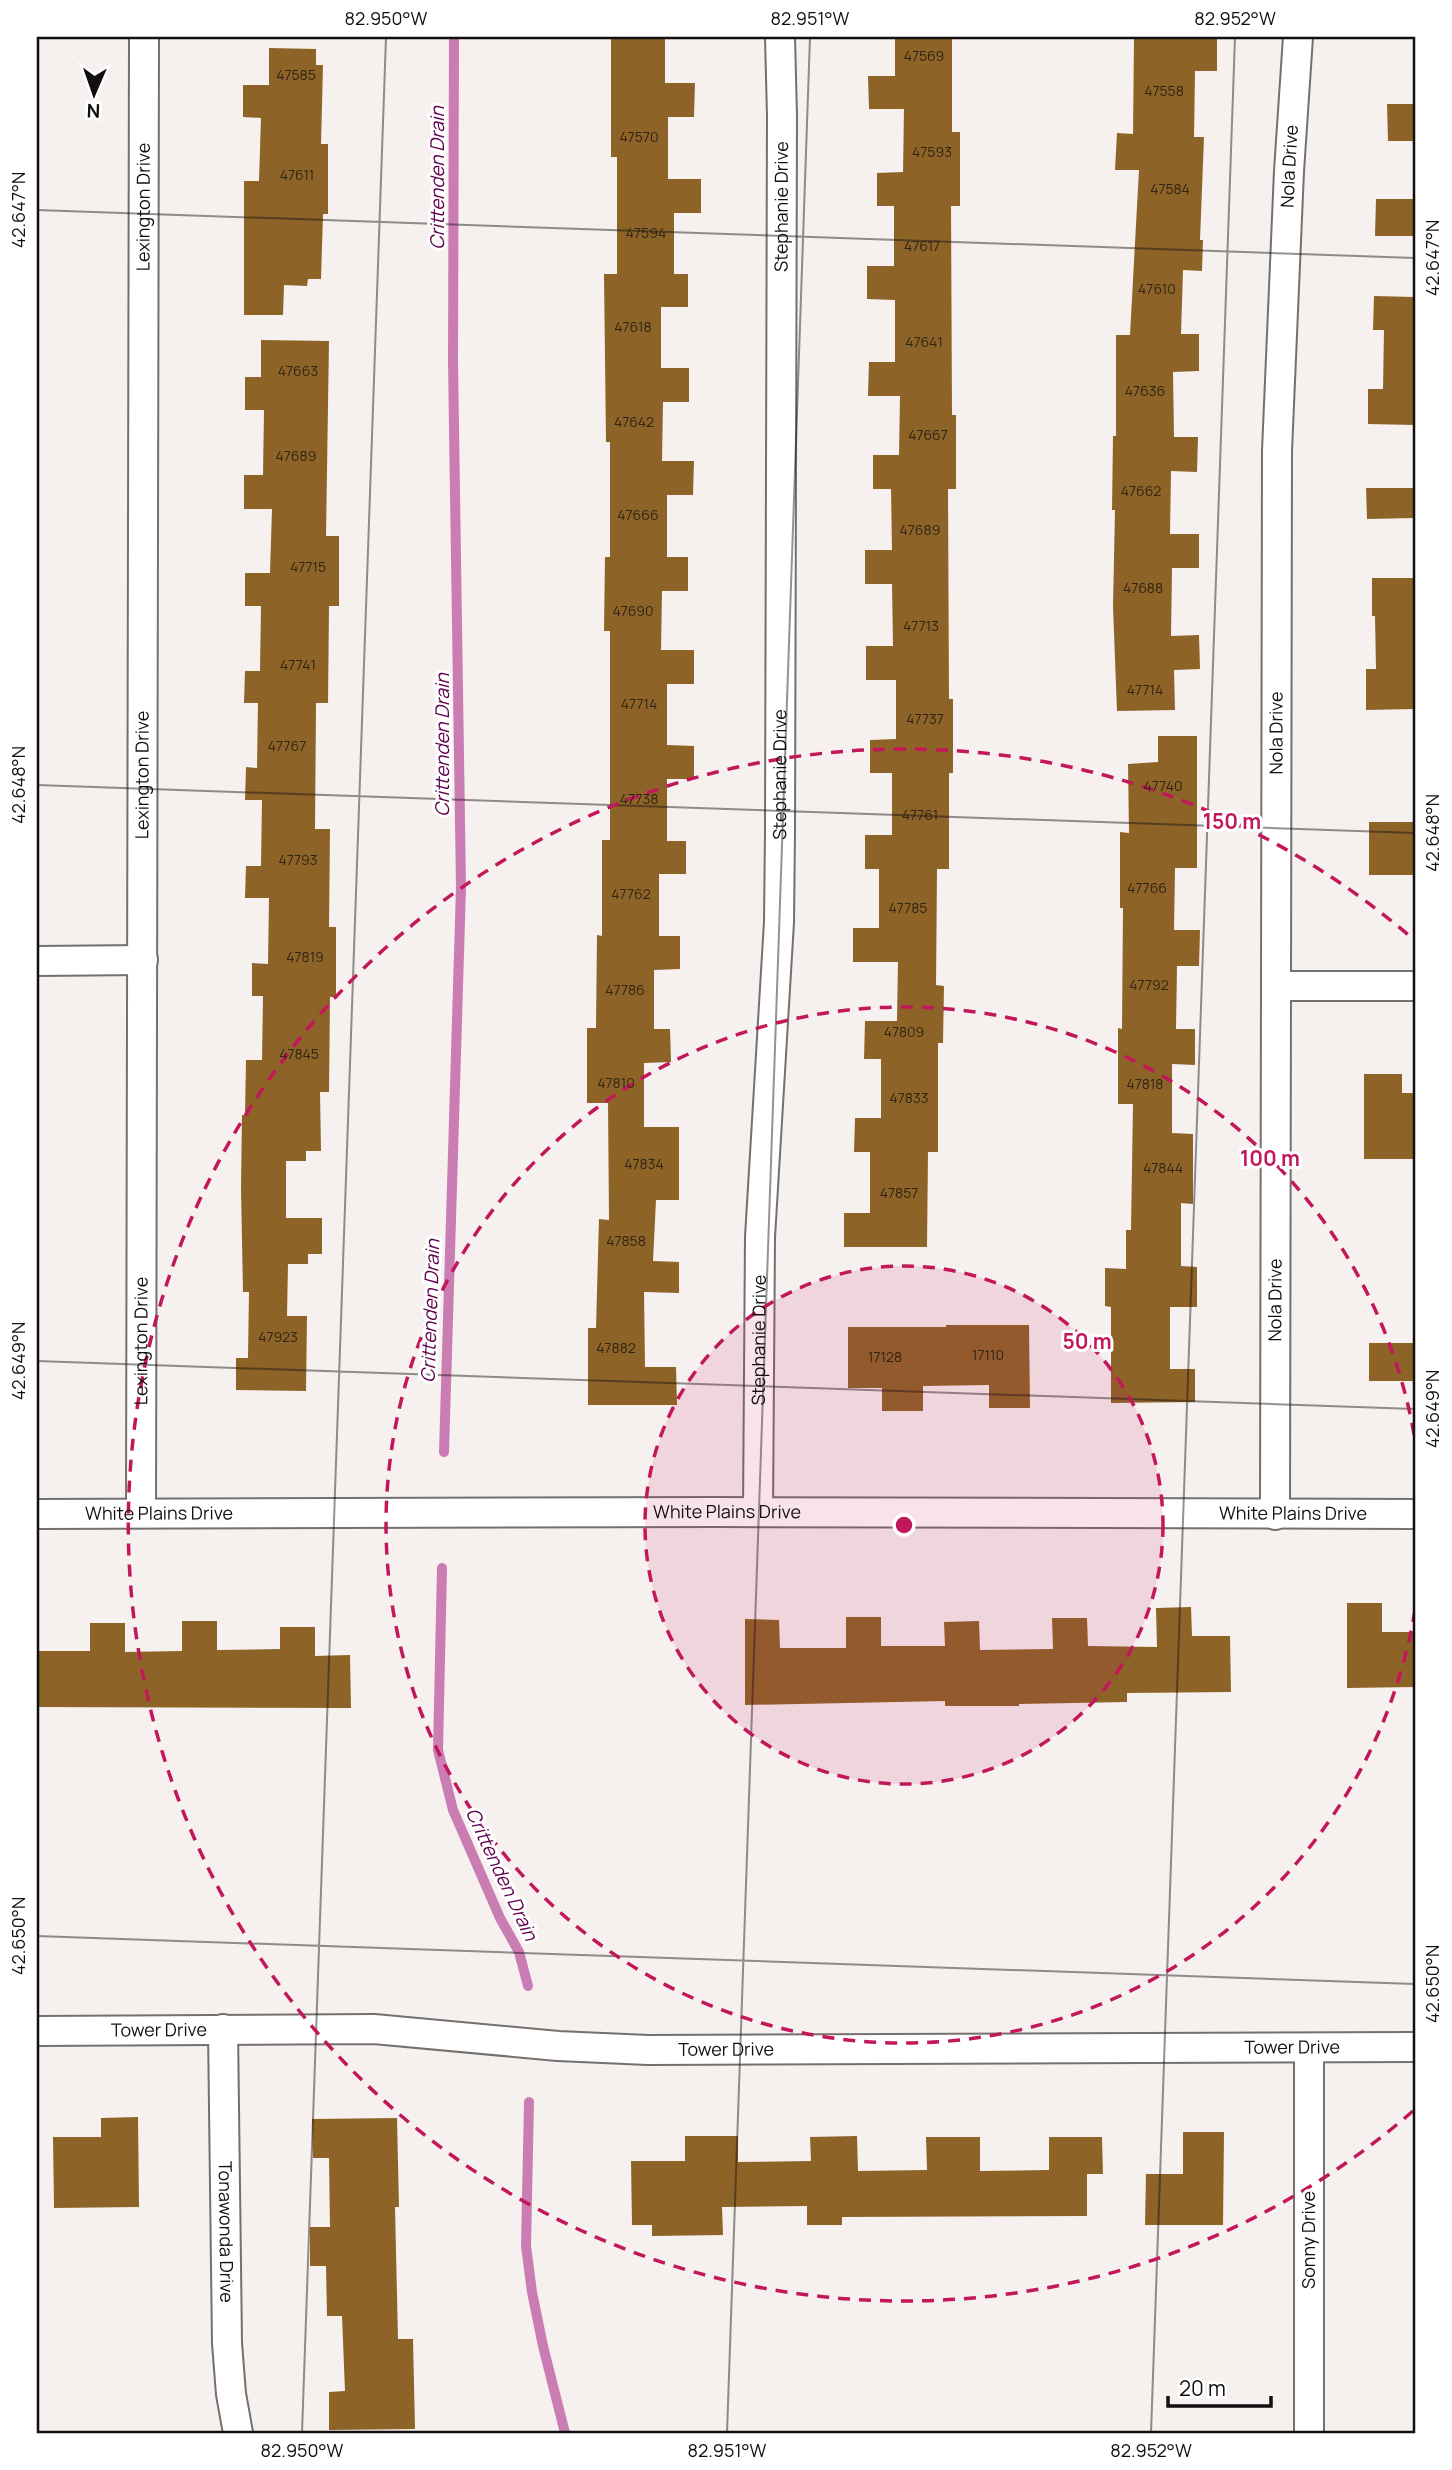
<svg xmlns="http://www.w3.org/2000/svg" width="1452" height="2470" font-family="Manrope,sans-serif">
<rect width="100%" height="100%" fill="#f6f0ee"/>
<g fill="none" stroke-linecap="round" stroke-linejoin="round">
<path stroke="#c97db2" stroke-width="10" d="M 444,1452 L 461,887 L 453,361 L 454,37
M 442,1568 L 438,1750 L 453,1810 L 500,1918 L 519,1952 L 528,1986
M 529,2102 L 526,2246 L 532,2292 L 543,2346 L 565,2433"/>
</g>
<path fill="#8d6328" d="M 611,37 L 665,37 L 665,83 L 695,83 L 694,117 L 668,117 L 668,179 L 701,179 L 701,213 L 674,213 L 674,274 L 688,274 L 688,307 L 661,307 L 661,368 L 689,368 L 689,402 L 663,402 L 662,461 L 694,461 L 693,495 L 667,495 L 667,557 L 688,557 L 688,591 L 662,591 L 661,650 L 694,650 L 694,684 L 667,684 L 667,745 L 694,746 L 694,779 L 667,779 L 667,841 L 686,841 L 686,874 L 659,874 L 659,936 L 680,936 L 680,969 L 654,970 L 654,1029 L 670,1029 L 671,1062 L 644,1063 L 644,1127 L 679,1127 L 679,1200 L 656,1200 L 653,1261 L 679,1262 L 679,1293 L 644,1292 L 645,1367 L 676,1367 L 677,1405 L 588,1405 L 588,1328 L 596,1328 L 599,1219 L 609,1220 L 608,1103 L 587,1103 L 587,1028 L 596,1028 L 597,935 L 602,936 L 602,840 L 610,840 L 610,631 L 604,631 L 605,557 L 610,557 L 610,442 L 606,442 L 604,274 L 617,274 L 617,157 L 611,157 Z
M 895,37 L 952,37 L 952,132 L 960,132 L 960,206 L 951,206 L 952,415 L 956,415 L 956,489 L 948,489 L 949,699 L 953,699 L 953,773 L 949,773 L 949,869 L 937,869 L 936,985 L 944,986 L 943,1043 L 938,1043 L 938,1152 L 928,1152 L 927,1247 L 844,1247 L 844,1213 L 870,1213 L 870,1152 L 854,1152 L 855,1118 L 881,1118 L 881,1059 L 864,1059 L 865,1021 L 897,1021 L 898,962 L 853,962 L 853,928 L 879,928 L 879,869 L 865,869 L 865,835 L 892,835 L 892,773 L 870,773 L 870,740 L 896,739 L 896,680 L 866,680 L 866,646 L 893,646 L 892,584 L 865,584 L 865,550 L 892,550 L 891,489 L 873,489 L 873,455 L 899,455 L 900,396 L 868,396 L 869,362 L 895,362 L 895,300 L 867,299 L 867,266 L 894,266 L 894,206 L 877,206 L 877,173 L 903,172 L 904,109 L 869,109 L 868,76 L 895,76 Z
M 1134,38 L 1217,38 L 1217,71 L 1195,71 L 1194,137 L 1204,137 L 1200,240 L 1203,240 L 1202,271 L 1183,270 L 1181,334 L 1199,334 L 1199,371 L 1173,372 L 1174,437 L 1198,437 L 1197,472 L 1171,471 L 1170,534 L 1199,534 L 1199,568 L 1172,568 L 1171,636 L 1199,635 L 1200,669 L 1174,670 L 1175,710 L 1117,711 L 1113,607 L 1115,510 L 1112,510 L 1113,436 L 1116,436 L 1116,335 L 1130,335 L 1139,170 L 1115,170 L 1117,133 L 1133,134 Z
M 269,48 L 316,49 L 316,65 L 323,65 L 321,144 L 328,144 L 328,214 L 323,214 L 321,279 L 308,279 L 307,286 L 284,285 L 283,315 L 244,315 L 244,181 L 259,181 L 261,118 L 243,117 L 243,85 L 269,85 Z
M 1387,104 L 1415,104 L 1415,141 L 1388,141 Z
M 1376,199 L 1415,199 L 1415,236 L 1375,236 Z
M 1374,296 L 1415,297 L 1415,425 L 1368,424 L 1368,389 L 1383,389 L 1384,330 L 1373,330 Z
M 261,340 L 329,341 L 326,536 L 339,536 L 339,606 L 329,606 L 328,703 L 316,703 L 315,829 L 330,829 L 329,927 L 336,927 L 336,997 L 330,997 L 329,1092 L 320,1092 L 321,1151 L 306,1151 L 306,1161 L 286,1161 L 286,1218 L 322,1218 L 322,1254 L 308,1254 L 308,1264 L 288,1264 L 287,1316 L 307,1316 L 306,1391 L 236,1390 L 236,1358 L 248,1358 L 249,1292 L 243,1292 L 241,1189 L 242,1115 L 245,1115 L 246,1060 L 262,1060 L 263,996 L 252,996 L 252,963 L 268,964 L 269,898 L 245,898 L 246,866 L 261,866 L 262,800 L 245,800 L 246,767 L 257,768 L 258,703 L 244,703 L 245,671 L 260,671 L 261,606 L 245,606 L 245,573 L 270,573 L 272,509 L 244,509 L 244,475 L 263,475 L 264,410 L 245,410 L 245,377 L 261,377 Z
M 1366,488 L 1415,488 L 1415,518 L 1367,519 Z
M 1372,578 L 1415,578 L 1415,709 L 1366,710 L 1366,669 L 1376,669 L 1375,616 L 1372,616 Z
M 1158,736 L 1197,736 L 1197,868 L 1175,868 L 1174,930 L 1200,930 L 1199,966 L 1177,966 L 1176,1029 L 1195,1029 L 1195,1065 L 1172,1064 L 1172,1133 L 1193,1134 L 1193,1204 L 1181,1203 L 1181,1266 L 1197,1267 L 1197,1307 L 1170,1307 L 1170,1369 L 1195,1369 L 1195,1402 L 1111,1403 L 1111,1307 L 1105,1306 L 1105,1268 L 1126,1269 L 1126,1230 L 1131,1230 L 1133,1104 L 1118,1104 L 1118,1028 L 1122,1029 L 1123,908 L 1120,908 L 1120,832 L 1129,833 L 1128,764 L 1158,762 Z
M 1369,822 L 1415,822 L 1415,875 L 1369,875 Z
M 1364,1074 L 1402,1074 L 1402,1093 L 1415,1093 L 1415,1159 L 1364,1159 Z
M 946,1325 L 1029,1325 L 1030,1408 L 989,1408 L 989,1385 L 923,1386 L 923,1411 L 882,1411 L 882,1388 L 848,1388 L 848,1327 L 946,1327 Z
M 1369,1343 L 1415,1343 L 1415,1381 L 1369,1381 Z
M 1347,1603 L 1382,1603 L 1382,1632 L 1415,1632 L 1415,1687 L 1347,1688 Z
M 1191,1607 L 1192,1636 L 1230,1636 L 1231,1692 L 1127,1693 L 1127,1702 L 1019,1704 L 1019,1706 L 945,1706 L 945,1701 L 745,1705 L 745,1619 L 779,1620 L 780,1648 L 846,1648 L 846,1617 L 881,1617 L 881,1646 L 945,1646 L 944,1622 L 979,1621 L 980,1650 L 1053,1649 L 1052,1618 L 1087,1618 L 1088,1646 L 1157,1647 L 1156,1608 Z
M 182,1621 L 217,1621 L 217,1650 L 280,1649 L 280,1627 L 315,1627 L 315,1656 L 350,1655 L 351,1708 L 37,1707 L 37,1651 L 90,1651 L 90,1623 L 125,1623 L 125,1652 L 182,1651 Z
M 138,2117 L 139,2207 L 54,2208 L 53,2137 L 101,2137 L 101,2118 Z
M 397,2118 L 399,2207 L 395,2207 L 398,2339 L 413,2339 L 415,2429 L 329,2430 L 329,2392 L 345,2391 L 342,2316 L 327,2316 L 326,2266 L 310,2266 L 310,2227 L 330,2227 L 329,2158 L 313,2158 L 312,2119 Z
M 1183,2132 L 1224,2132 L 1223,2225 L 1145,2225 L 1146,2174 L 1183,2174 Z
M 685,2136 L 738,2136 L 738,2162 L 811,2161 L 810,2137 L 857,2136 L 858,2171 L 927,2170 L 926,2137 L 980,2137 L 980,2171 L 1049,2170 L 1049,2137 L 1102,2137 L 1103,2174 L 1087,2174 L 1087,2216 L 842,2217 L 842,2225 L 807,2225 L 807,2206 L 722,2207 L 723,2235 L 652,2236 L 652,2225 L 632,2225 L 631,2161 L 685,2161 Z"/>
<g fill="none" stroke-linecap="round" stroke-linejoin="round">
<defs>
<g id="street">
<path d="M 37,961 L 143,960"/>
<path d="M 1276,986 L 1415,986"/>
<path id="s1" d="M 758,1512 L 760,1237 L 779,922 L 780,831 L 782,116 L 780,37"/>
<path id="s2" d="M 141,1513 L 144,37"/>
<path id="s3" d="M 37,1514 L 718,1512 L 1415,1514"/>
<path id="s4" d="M 1275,1515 L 1277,451 L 1289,171 L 1298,37"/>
<path id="s5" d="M 223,2029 L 227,2343 L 231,2394 L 238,2433"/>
<path id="s6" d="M 37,2031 L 374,2029 L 558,2046 L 648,2050 L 1415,2047"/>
<path d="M 1309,2048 L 1309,2433"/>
</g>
</defs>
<use href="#street" stroke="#74706e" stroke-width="32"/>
<use href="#street" stroke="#fff" stroke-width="28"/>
</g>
<path fill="none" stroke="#110f0f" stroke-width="2" stroke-opacity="0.45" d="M 37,210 L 1415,258M 37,785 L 1415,833M 37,1361 L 1415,1409M 37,1936 L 1415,1984M 302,2433 L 386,37M 727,2433 L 810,37M 1151,2433 L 1235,37"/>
<circle cx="904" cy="1525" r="259" fill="#c2185b" fill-opacity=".12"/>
<g fill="none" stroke="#c2185b" stroke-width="3.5" stroke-dasharray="12 9">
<circle cx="904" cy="1525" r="259"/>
<path d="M1415 1610A518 518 0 1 1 1415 1440"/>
<path d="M1413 2111A776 776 0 1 1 1413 939"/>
</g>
<g text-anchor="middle" stroke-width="6" stroke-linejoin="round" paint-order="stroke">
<g font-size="14" fill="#302415">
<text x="924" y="61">47569</text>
<text x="296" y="80">47585</text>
<text x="1164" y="96">47558</text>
<text x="639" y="142">47570</text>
<text x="932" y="157">47593</text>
<text x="297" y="180">47611</text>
<text x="1170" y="194">47584</text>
<text x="646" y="238">47594</text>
<text x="922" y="251">47617</text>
<text x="1157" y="294">47610</text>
<text x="633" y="332">47618</text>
<text x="924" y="347">47641</text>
<text x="298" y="376">47663</text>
<text x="1145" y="396">47636</text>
<text x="634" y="427">47642</text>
<text x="928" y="440">47667</text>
<text x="296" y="461">47689</text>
<text x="1141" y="496">47662</text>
<text x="638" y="520">47666</text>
<text x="920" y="535">47689</text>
<text x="308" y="572">47715</text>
<text x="1143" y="593">47688</text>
<text x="633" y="616">47690</text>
<text x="921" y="631">47713</text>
<text x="298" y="670">47741</text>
<text x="1145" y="695">47714</text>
<text x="639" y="709">47714</text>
<text x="925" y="724">47737</text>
<text x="287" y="751">47767</text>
<text x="1163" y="791">47740</text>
<text x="639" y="804">47738</text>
<text x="920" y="820">47761</text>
<text x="298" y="865">47793</text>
<text x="1147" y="893">47766</text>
<text x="631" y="899">47762</text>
<text x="908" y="913">47785</text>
<text x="305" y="962">47819</text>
<text x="1149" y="990">47792</text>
<text x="625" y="995">47786</text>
<text x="904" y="1037">47809</text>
<text x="299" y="1059">47845</text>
<text x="616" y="1088">47810</text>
<text x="1145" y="1089">47818</text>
<text x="909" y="1103">47833</text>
<text x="644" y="1169">47834</text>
<text x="1163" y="1173">47844</text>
<text x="899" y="1198">47857</text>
<text x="626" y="1246">47858</text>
<text x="278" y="1342">47923</text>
<text x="616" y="1353">47882</text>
<text x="988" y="1360">17110</text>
<text x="885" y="1362">17128</text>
</g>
<g font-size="18" fill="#110f0f" stroke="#fff">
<text dy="6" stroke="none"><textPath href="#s4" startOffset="1349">Nola Drive</textPath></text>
<text dy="6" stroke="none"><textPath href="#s2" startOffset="1306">Lexington Drive</textPath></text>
<text dy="6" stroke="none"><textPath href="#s1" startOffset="1306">Stephanie Drive</textPath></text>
<text dy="6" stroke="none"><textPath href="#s4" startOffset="782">Nola Drive</textPath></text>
<text dy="6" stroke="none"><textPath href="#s2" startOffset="738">Lexington Drive</textPath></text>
<text dy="6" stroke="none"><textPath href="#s1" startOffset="738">Stephanie Drive</textPath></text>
<text dy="6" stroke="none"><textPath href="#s4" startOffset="215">Nola Drive</textPath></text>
<text dy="6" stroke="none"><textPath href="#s1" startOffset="172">Stephanie Drive</textPath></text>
<text dy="6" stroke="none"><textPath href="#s2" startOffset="172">Lexington Drive</textPath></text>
<text dy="6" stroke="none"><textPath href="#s3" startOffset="690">White Plains Drive</textPath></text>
<text dy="6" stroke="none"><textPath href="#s3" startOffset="122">White Plains Drive</textPath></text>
<text dy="6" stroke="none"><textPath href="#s3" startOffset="1256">White Plains Drive</textPath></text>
<text dy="6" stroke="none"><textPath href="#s6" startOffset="122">Tower Drive</textPath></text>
<text dy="6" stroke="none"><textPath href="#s6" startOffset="1256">Tower Drive</textPath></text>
<text dy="6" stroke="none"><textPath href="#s6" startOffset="690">Tower Drive</textPath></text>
<text dy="6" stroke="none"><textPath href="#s5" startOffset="203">Tonawonda Drive</textPath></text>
<text transform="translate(1309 2240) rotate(-90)" y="6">Sonny Drive</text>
</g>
<g font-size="19" font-style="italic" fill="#61004d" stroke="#fff">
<text transform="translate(437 178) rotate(-90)" y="7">Crittenden Drain</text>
<text transform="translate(442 745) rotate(-90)" y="7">Crittenden Drain</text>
<text transform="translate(430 1311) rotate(-88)" y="7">Crittenden Drain</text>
<text transform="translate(502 1874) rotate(65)" y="7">Crittenden Drain</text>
</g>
</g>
<circle cx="904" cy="1525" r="10" fill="#c2185b" stroke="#fff" stroke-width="3.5"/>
<g font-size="21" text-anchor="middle" font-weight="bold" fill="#c2185b" stroke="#fff" stroke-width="6" stroke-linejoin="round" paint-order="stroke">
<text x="1232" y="829">150 m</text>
<text x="1270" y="1166">100 m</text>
<text x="1087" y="1349">50 m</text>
</g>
<rect width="1452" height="2470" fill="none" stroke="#ffffff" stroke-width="77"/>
<g transform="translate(94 94) rotate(182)" stroke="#ffffff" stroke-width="5" paint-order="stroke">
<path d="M0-5L12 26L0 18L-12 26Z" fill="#110f0f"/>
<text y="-10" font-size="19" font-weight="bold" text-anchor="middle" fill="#110f0f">N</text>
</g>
<path d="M1168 2396v10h103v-10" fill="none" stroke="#110f0f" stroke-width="3.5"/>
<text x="1179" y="2396" font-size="21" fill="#110f0f" stroke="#ffffff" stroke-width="5" paint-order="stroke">20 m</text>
<rect x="38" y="38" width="1376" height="2394" fill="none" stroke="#110f0f" stroke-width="2.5"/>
<g font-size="18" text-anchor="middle" fill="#110f0f">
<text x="386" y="25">82.950°W</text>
<text x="810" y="25">82.951°W</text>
<text x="1235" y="25">82.952°W</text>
<text transform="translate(19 210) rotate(-90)" y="6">42.647°N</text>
<text transform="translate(1433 258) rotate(-90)" y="6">42.647°N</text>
<text transform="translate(19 785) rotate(-90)" y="6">42.648°N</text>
<text transform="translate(1433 833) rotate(-90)" y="6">42.648°N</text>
<text transform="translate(19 1361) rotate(-90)" y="6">42.649°N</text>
<text transform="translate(1433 1409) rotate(-90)" y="6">42.649°N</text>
<text transform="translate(19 1936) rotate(-90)" y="6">42.650°N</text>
<text transform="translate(1433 1984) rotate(-90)" y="6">42.650°N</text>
<text x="302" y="2457">82.950°W</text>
<text x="727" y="2457">82.951°W</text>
<text x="1151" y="2457">82.952°W</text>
</g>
</svg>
